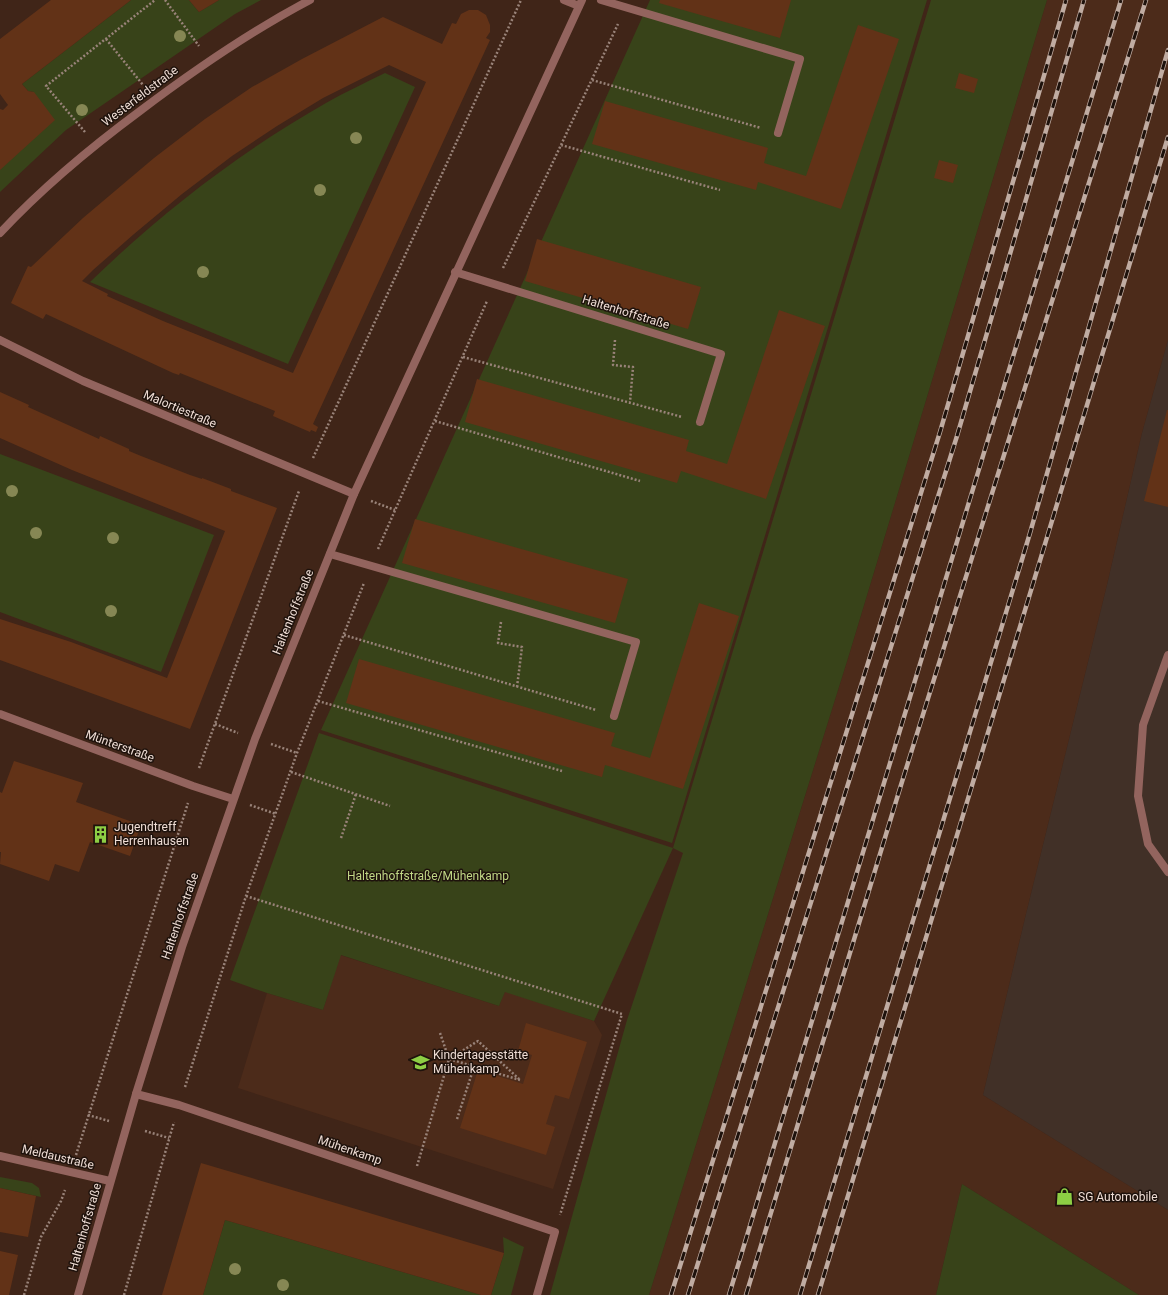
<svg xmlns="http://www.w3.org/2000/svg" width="1168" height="1295" font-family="Roboto,sans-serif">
<rect width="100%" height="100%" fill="#402518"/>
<path fill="#4c2b1a" d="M 1047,0 L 1168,0 L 1168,340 L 1142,433 L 1107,585 L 1026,914 L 983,1095 L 1168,1210 L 1168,1295 L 1139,1295 L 962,1184 L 936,1295 L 649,1295 L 849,655 Z
M 340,955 L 499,1006 L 505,991 L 594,1021 L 602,1035 L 553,1189 L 238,1088 L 267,993 L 323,1010 Z"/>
<path fill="#413027" d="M 1168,340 L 1168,1210 L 983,1095 L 1026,914 L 1107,585 L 1142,433 Z"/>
<path fill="#384319" d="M 131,0 L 189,0 L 199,12 L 219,0 L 261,0 L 235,14 L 66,130 L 0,192 L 0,170 L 34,92 L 28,91 L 22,84 Z
M 650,0 L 927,0 L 672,843 L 321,730 Z
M 931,0 L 1047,0 L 849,655 L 649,1295 L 550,1295 L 627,1020 L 683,853 L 673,848 L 594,1021 L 505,992 L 499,1006 L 341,955 L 323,1010 L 267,993 L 230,980 L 319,733 L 673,848 Z
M 385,73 L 415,87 L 288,364 L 90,282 C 161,213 240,152 326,103 C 345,92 365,83 385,73 Z
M 0,454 L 214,535 L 161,672 L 0,612 Z
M 0,1177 L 32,1183 L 39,1188 L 41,1197 L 0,1188 Z
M 962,1184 L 1139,1295 L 936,1295 Z
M 225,1220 L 481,1295 L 203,1295 Z
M 503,1237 L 524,1247 L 511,1295 L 491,1295 L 504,1253 Z"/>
<path fill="#623217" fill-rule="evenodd" d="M 51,0 L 131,0 L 22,84 L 28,91 L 34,92 L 55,120 L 0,170 L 0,109 L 3,110 L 8,105 L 0,94 L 0,39 Z
M 189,0 L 219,0 L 199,12 Z
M 660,0 L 791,0 L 780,38 L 659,3 Z
M 469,10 L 478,10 L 486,15 L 490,25 L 490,32 L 486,38 L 490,40 L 313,424 L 318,427 L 316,432 L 311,430 L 310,432 L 273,416 L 275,411 L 180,373 L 179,375 L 173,373 L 46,314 L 43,319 L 11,303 L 28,266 L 31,267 L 83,218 L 154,158 L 205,119 L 252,87 L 302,59 L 383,17 L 442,44 L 452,23 L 456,24 L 461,14 ZM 389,65 L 426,82 L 293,373 L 163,321 L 107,296 L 108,294 L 82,281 L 93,270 L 134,234 L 182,194 L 232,156 L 277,126 L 323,98 Z
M 858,25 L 899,39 L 841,209 L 758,182 L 756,190 L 592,144 L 605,101 L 768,148 L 764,163 L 806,176 Z
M 959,73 L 978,79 L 974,93 L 955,88 Z
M 939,160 L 958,165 L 953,183 L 934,178 Z
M 537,239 L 701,287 L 688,329 L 525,281 Z
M 779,310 L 825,326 L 766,499 L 681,471 L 677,483 L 465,422 L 477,379 L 689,440 L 686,451 L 727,464 Z
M 0,392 L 29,405 L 28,407 L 88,434 L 99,439 L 100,436 L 129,449 L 129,451 L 141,456 L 190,475 L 202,479 L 202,478 L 231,489 L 231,491 L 277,508 L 190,729 L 0,660 L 0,619 L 71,642 L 167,678 L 225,531 L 72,470 L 0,438 Z
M 1167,410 L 1168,410 L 1168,507 L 1144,501 Z
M 415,519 L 628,579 L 615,623 L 402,563 Z
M 699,603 L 739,616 L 683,789 L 605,765 L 602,777 L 346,703 L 359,659 L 615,733 L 611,746 L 650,758 Z
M 14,761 L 83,783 L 76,802 L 141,825 L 130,856 L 90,842 L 79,872 L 55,864 L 49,881 L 0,864 L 1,852 L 0,852 L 0,792 L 2,793 Z
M 526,1023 L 587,1042 L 569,1099 L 555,1095 L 546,1124 L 555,1127 L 546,1155 L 460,1128 L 478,1070 L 523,1084 L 532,1055 L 518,1051 Z
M 201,1163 L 504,1253 L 491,1295 L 481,1295 L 225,1220 L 203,1295 L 162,1295 Z
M 0,1188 L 36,1196 L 28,1237 L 0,1232 Z
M 0,1251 L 18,1255 L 9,1295 L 0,1295 Z"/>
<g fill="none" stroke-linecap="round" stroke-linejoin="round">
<path stroke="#998379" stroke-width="2.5" stroke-dasharray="2 2" stroke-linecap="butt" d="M 165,0 L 199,46
M 106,39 L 143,85
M 592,80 L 761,128
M 85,132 L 46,86 L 155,0
M 561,145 L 720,190
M 503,268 L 618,24
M 615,340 L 613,365 L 633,367 L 630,402
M 463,357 L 682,417
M 435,421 L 640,481
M 313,458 L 521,0
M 371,501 L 395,510
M 378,549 L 487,301
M 501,622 L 498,643 L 522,647 L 517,687
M 344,635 L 596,710
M 318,701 L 562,771
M 215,724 L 238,733
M 271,744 L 297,753
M 199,768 L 299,491
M 291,772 L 390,806
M 250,805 L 276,814
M 341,838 L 356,794
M 246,896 L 622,1014 L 560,1215
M 440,1033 L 449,1059 L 478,1041 L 519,1079
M 185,1087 L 246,896 L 297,753 L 364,583
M 88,1115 L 109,1121
M 457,1119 L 474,1067
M 145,1131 L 169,1138
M 76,1155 L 188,803
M 417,1166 L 449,1059 L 520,1080
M 24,1295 L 41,1237 L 61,1201 L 65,1190
M 124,1295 L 174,1122"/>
<path stroke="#93645e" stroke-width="8" d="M 601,0 L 800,59 L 778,133
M 455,272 L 721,354 L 700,422
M 330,554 L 636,642 L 614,716
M 1168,655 L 1143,725 L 1138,796 L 1148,844 L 1168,872"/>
<path stroke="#93645e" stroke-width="8" d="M 564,0 L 579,6
M 0,233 C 42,188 90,148 140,111 C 193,71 251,31 310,0
M 0,340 L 83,381 L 354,494
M 0,714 L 193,786 L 233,799
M 136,1094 L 179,1105 L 555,1232 L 537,1295
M 0,1156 L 110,1181"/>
<path stroke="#93645e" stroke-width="8" d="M 78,1295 L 136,1094 L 182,947 L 255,739 L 354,494 L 582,0"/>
<defs>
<path id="rail" d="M 671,1295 L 940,432 L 1066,0
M 688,1295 L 957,436 L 1084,0
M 729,1295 L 1121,0
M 746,1295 L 901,785 L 1146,0
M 800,1295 L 1030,533 L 1168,50
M 818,1295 L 1168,137"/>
</defs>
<use href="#rail" stroke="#c0aca2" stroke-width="4.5"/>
<use href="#rail" stroke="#1e120c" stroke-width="3" stroke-dasharray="9" stroke-linecap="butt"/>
</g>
<g fill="#868754">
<circle cx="180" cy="36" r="6"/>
<circle cx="82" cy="110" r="6"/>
<circle cx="356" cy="138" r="6"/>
<circle cx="320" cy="190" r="6"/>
<circle cx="203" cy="272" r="6"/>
<circle cx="12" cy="491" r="6"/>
<circle cx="36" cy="533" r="6"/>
<circle cx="113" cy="538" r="6"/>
<circle cx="111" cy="611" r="6"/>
<circle cx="235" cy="1269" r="6"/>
<circle cx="283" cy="1285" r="6"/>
</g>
<defs>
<symbol id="building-bare" viewBox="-9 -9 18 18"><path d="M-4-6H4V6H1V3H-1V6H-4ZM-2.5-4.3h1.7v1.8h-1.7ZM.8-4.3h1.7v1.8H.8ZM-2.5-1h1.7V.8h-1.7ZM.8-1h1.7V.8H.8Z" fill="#8dce44" stroke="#1e120c" stroke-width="2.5" paint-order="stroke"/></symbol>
<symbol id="school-bare" viewBox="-9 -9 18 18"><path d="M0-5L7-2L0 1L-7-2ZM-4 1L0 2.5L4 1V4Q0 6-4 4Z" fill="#8dce44" stroke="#1e120c" stroke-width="2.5" paint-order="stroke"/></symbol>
<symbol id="shop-bare" viewBox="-9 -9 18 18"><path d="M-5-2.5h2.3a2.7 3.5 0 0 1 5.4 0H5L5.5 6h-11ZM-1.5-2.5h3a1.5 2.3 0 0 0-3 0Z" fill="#8dce44" stroke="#1e120c" stroke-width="2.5" paint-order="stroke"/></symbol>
</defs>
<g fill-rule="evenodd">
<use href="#building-bare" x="88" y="822" width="25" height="25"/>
<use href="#school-bare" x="408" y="1050" width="25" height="25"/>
<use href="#shop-bare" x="1052" y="1184" width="25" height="25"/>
</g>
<g text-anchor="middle" stroke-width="3" stroke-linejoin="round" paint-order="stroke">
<g font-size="12" fill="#efddd5" stroke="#1e120c">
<text transform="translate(140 96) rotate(-37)" y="4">Westerfeldstraße</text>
<text transform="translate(626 312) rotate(17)" y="4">Haltenhoffstraße</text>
<text transform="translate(180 409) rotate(23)" y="4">Malortiestraße</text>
<text transform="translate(293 612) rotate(-68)" y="4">Haltenhoffstraße</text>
<text transform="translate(120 746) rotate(20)" y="4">Münterstraße</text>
<text transform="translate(180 916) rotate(-71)" y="4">Haltenhoffstraße</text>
<text transform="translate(350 1150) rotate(19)" y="4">Mühenkamp</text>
<text transform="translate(58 1157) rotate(13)" y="4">Meldaustraße</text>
<text transform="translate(85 1227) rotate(-74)" y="4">Haltenhoffstraße</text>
</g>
<g font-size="12" fill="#efddd5" stroke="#1e120c" text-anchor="start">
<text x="114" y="831">Jugendtreff<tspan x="114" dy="14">Herrenhausen</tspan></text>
<text x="433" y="1059">Kindertagesstätte<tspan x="433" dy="14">Mühenkamp</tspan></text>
<text x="1078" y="1201">SG Automobile</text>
</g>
<g font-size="12" fill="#c0d785" stroke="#1e120c">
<text x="428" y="880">Haltenhoffstraße/Mühenkamp</text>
</g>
</g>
</svg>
